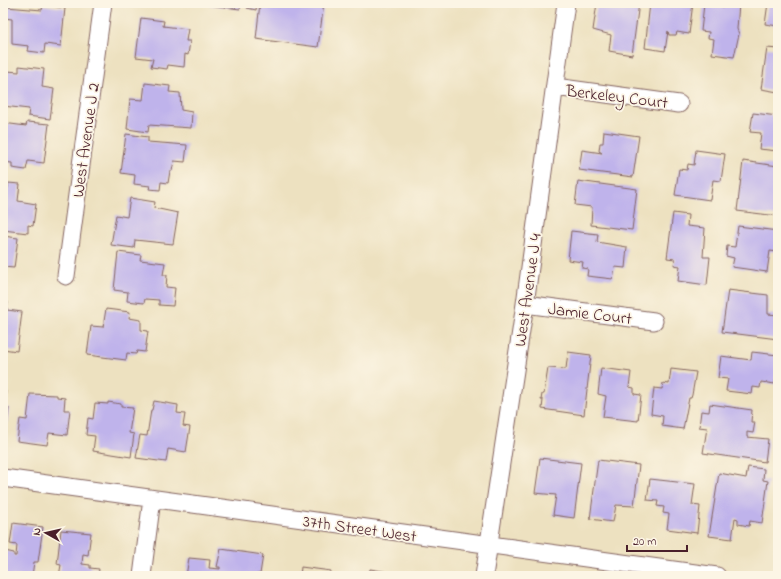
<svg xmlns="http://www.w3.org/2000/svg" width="781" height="579" font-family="'Indie Flower',sans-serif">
<rect width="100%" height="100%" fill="#fcf5e5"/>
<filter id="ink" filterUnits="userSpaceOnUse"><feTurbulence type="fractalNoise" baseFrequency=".025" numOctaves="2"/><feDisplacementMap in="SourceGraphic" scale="8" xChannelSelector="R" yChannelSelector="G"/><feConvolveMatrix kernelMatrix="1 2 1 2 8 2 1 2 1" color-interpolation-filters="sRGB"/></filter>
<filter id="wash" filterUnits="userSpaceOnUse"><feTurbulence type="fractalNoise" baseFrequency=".012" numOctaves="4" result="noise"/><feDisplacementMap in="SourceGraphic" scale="16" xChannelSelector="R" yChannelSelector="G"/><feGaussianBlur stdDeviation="0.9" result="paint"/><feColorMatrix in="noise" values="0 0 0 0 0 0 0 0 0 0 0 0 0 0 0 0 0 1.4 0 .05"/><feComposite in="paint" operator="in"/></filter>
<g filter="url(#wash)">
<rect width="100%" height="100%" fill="#ede1c0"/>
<g id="blocks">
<path fill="#bfb3eb" d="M 209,3 L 241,3 L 240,9 L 209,5 Z
M 248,3 L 257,3 L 256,10 L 247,8 Z
M 260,3 L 282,3 L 297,6 L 298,3 L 324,3 L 318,47 L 256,39 Z
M 597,3 L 639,3 L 632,55 L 609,51 L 611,35 L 593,30 Z
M 650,3 L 693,3 L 689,34 L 677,32 L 676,35 L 669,35 L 668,31 L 665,51 L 645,48 Z
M 724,3 L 739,3 L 737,29 L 739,34 L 734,57 L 712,54 L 714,39 L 708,38 L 709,32 L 701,31 L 704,4 L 724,7 Z
M 768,3 L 778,3 L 778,26 L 765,24 Z
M 43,5 L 65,8 L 61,46 L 45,44 L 44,53 L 28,51 L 29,46 L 12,44 L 12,19 L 4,18 L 6,7 L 42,10 Z
M 141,18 L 164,21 L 163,26 L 188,29 L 186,41 L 190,41 L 188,55 L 185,54 L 184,67 L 168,65 L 167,69 L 151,67 L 153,59 L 136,57 Z
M 767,48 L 778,49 L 778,92 L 761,89 Z
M 19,66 L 44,69 L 42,87 L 54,89 L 50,119 L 28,116 L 29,109 L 3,106 L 3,87 L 7,71 L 19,72 Z
M 145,83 L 170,86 L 169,92 L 180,93 L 181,110 L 192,112 L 191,128 L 149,125 L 148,132 L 127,129 L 130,99 L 143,100 Z
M 753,113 L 778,116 L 778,151 L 759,149 L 761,133 L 750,132 Z
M 27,122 L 49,124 L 44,163 L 28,161 L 26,170 L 12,168 L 12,163 L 3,162 L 3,123 L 26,126 Z
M 604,131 L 639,136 L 633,177 L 579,170 L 582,150 L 602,153 L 599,151 L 600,143 L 603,143 Z
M 126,134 L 148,137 L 148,142 L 187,145 L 185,162 L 174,161 L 172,171 L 170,171 L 168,183 L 161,182 L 160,190 L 149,189 L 150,186 L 134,184 L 135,175 L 121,173 Z
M 696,150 L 725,154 L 721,181 L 713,180 L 710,200 L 675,195 L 679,169 L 687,170 L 688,164 L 694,165 Z
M 743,161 L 778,166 L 778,216 L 737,211 Z
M 578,181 L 637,189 L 632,230 L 591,225 L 592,207 L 575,205 Z
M 8,183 L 20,184 L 18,201 L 36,204 L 33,226 L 28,225 L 28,233 L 3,230 L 3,187 L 8,188 Z
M 130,198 L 155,202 L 154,208 L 178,213 L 173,244 L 135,240 L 134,248 L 111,245 L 116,215 L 127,217 Z
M 673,213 L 688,215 L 687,226 L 705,228 L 703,257 L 710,257 L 707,285 L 678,281 L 680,266 L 674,265 L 675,259 L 667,258 Z
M 738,226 L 778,231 L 778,252 L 770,251 L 767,272 L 732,267 L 734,258 L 726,256 L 727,246 L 735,247 Z
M 571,231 L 598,234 L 597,242 L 627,247 L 625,268 L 615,267 L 613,279 L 587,276 L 588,269 L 582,268 L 583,262 L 568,260 Z
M 3,236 L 18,238 L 14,268 L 3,267 Z
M 118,252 L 141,255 L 140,260 L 165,263 L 163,275 L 167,275 L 166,287 L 175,288 L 173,306 L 159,305 L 159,300 L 145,299 L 144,303 L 127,301 L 128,292 L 114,290 Z
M 728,290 L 768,295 L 768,314 L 778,315 L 778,339 L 722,332 Z
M 3,301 L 8,302 L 7,310 L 22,312 L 17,351 L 3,349 Z
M 106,309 L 130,312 L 129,318 L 141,320 L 141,330 L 148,331 L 145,352 L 137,351 L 136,354 L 127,353 L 126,360 L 87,355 L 91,326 L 103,327 Z
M 568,352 L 591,355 L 584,415 L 542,409 L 543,400 L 541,400 L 542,394 L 544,394 L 548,368 L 566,369 Z
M 752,352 L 778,355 L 775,384 L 761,382 L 760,388 L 753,387 L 752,394 L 726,391 L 728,379 L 718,378 L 721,356 L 751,360 Z
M 601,368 L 631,372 L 629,387 L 634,388 L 634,394 L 641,395 L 638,421 L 603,417 L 606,396 L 598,394 Z
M 671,369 L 696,372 L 692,395 L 691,398 L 689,398 L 683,429 L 662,426 L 663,416 L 651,414 L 654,388 L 662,389 L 663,383 L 669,384 Z
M 3,390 L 6,391 L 4,406 L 3,406 Z
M 30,394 L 57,395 L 57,397 L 65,398 L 64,410 L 70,410 L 67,435 L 49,433 L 47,445 L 17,441 L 20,419 L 27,420 Z
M 154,401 L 178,405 L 177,413 L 185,414 L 183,426 L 190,427 L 186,452 L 168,449 L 166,462 L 136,458 L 140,435 L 147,436 L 151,410 L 152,410 Z
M 108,402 L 121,404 L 121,407 L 133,408 L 129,433 L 134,434 L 131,457 L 93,451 L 95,436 L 86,435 L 88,418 L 93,419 L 95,403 L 108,404 Z
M 710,404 L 752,410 L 751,422 L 755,422 L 753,433 L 747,432 L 747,437 L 768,439 L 765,462 L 703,453 L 707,428 L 699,427 L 701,411 L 709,412 Z
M 3,407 L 9,408 L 7,423 L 3,423 Z
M 540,458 L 581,463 L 574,518 L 553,515 L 556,495 L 535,493 Z
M 598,460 L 639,465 L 634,506 L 616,505 L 613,522 L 590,519 Z
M 748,467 L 764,469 L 763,480 L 768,481 L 762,523 L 750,521 L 749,526 L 738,524 L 738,519 L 735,518 L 732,539 L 709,536 L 719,473 L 746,478 Z
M 650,479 L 695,484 L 692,505 L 700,506 L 697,533 L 667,529 L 669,514 L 663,513 L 664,507 L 657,506 L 658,501 L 647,500 Z
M 13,523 L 43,527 L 38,562 L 34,562 L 32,576 L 3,576 L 3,554 L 5,551 L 14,553 L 14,556 L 16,556 L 17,545 L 10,544 Z
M 61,530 L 91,533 L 88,555 L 83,554 L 82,564 L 90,565 L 90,568 L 99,569 L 98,576 L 59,576 L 61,565 L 57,564 Z
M 221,549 L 263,555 L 260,574 L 257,574 L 257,576 L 186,576 L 189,558 L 210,560 L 209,568 L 220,569 L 220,567 L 217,567 Z
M 301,567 L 331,571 L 330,576 L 300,576 Z
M 370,569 L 395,573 L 394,576 L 369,576 Z"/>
</g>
</g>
<g filter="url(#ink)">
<use href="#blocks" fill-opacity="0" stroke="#83635f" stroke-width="1"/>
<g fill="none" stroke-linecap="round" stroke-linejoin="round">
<defs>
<path id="minor" d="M 555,87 L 679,104
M 66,276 L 103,3
M 525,304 L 654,321
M 3,478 L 717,576
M 142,576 L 152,499
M 484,576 L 525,304 L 566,3"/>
</defs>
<use href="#minor" stroke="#83635f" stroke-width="19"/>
<use href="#minor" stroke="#fff" stroke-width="17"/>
</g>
</g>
<g text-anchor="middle" stroke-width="3.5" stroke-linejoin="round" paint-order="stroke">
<g font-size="17" fill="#4a1f2b" stroke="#fcf5e5">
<text transform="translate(617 96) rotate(7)" y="6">Berkeley Court</text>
<text transform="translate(85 140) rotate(-82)" y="6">West Avenue J 2</text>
<text transform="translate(527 290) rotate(-82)" y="6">West Avenue J 4</text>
<text transform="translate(590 313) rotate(7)" y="6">Jamie Court</text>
<text transform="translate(360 528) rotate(8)" y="6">37th Street West</text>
</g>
</g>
<rect width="781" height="579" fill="none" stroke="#fcf5e5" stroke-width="16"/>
<g transform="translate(46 533) rotate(278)" stroke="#fcf5e5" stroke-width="3" paint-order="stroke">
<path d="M0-3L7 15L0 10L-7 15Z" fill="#4a1f2b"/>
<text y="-6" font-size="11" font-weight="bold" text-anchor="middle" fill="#4a1f2b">N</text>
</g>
<path d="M627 545v6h60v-6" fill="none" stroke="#4a1f2b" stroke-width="2"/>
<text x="633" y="545" font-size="12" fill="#4a1f2b" stroke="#fcf5e5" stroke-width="3" paint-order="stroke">20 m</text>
</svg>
